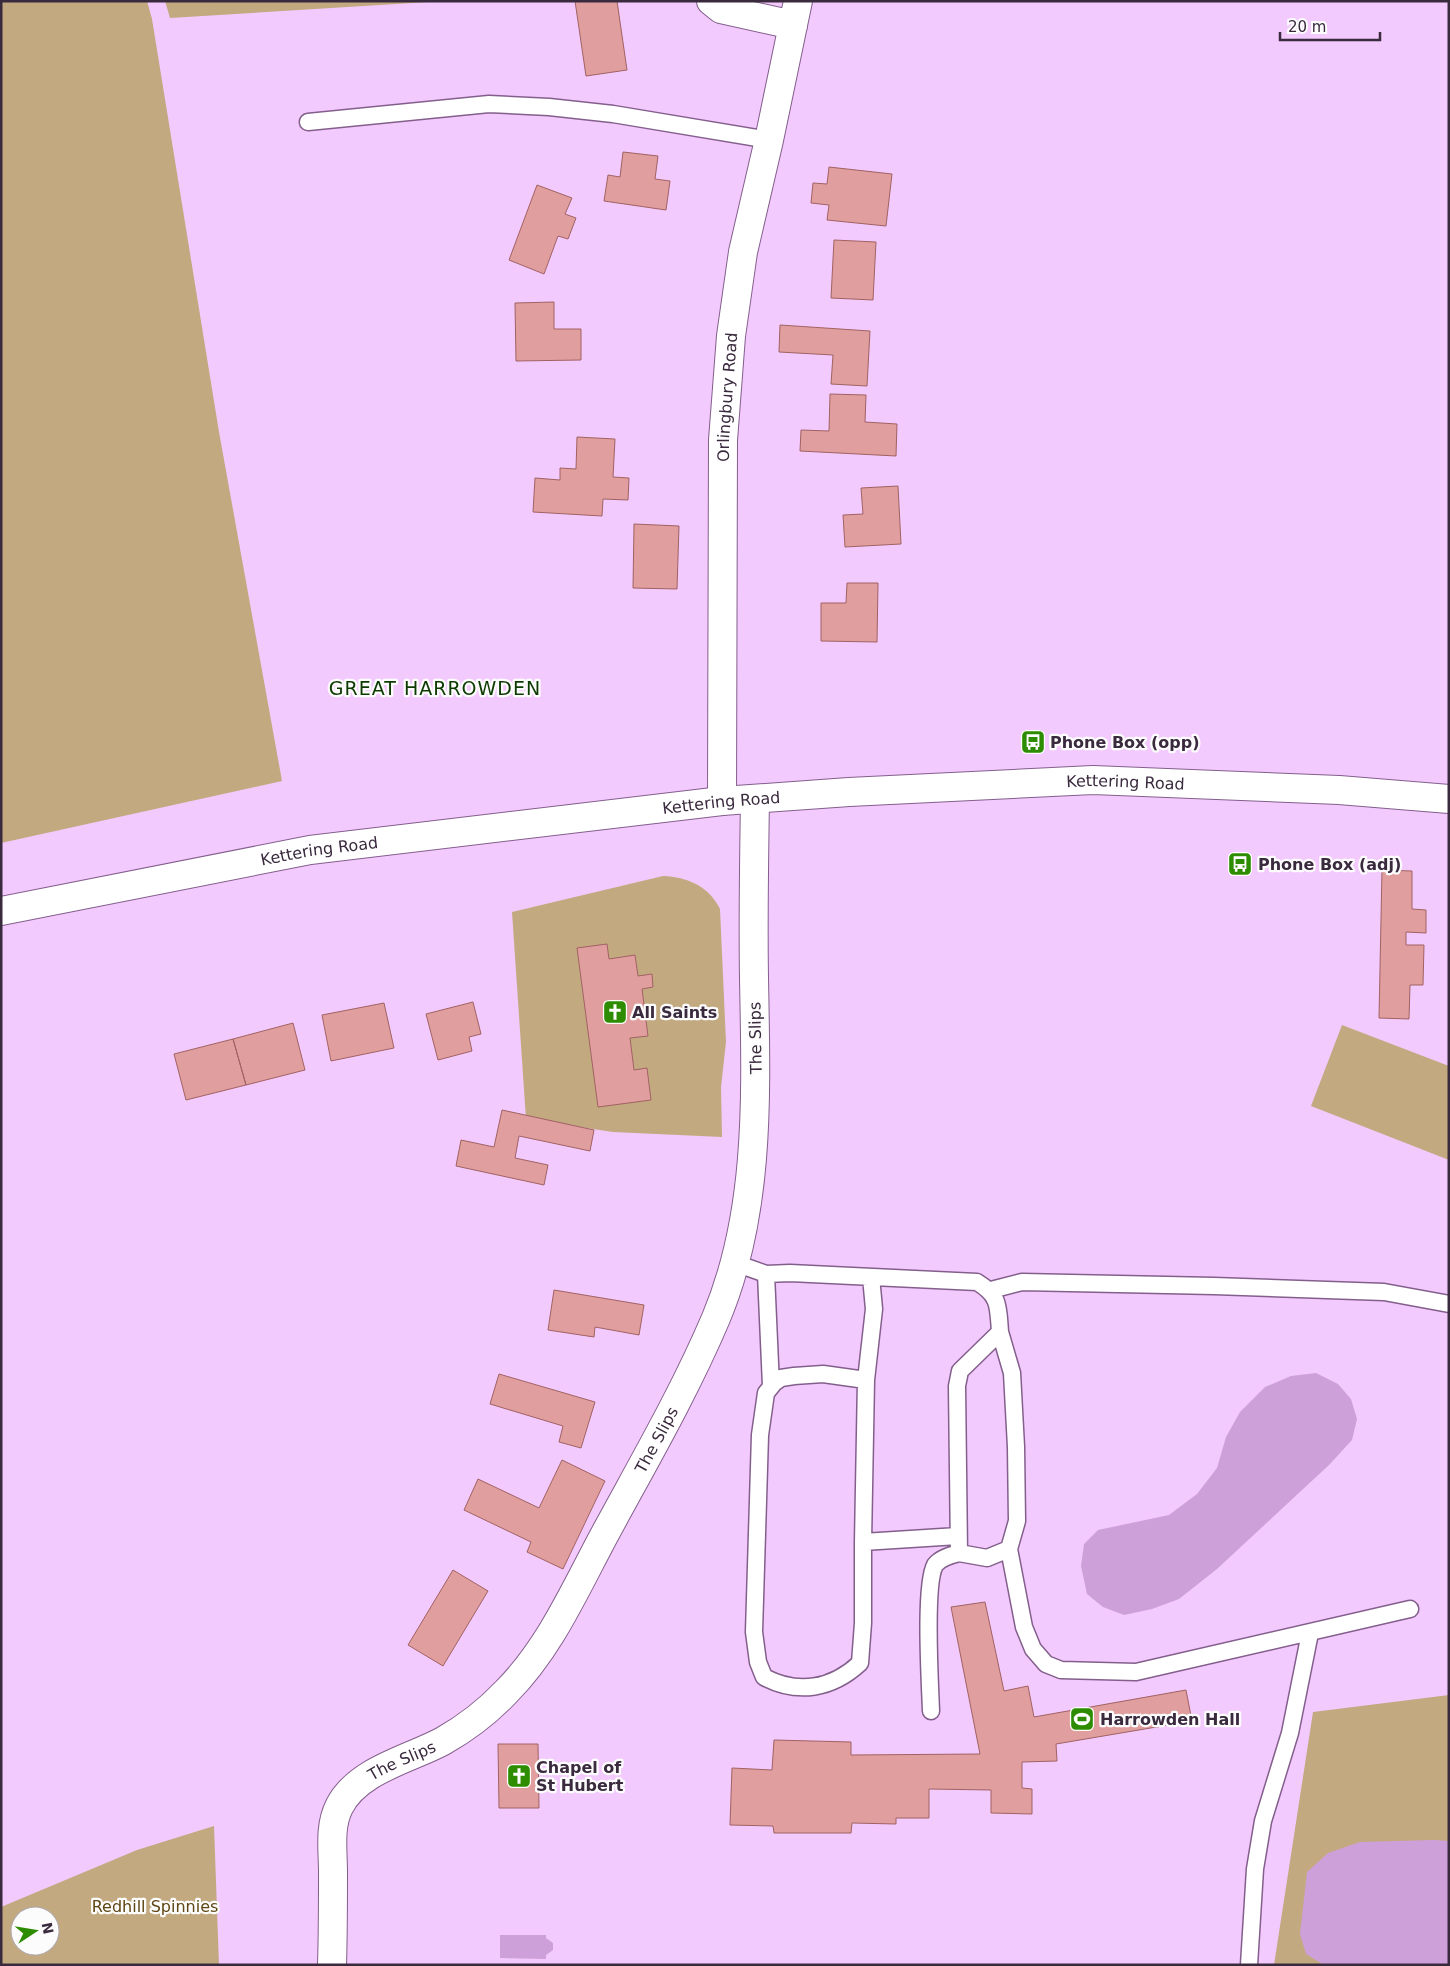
<svg xmlns="http://www.w3.org/2000/svg" width="1450" height="1966" font-family="'DejaVu Sans',sans-serif">
<rect width="100%" height="100%" fill="#f3cafd"/>
<path fill="#c3a980" fill-rule="evenodd" d="M 1,1 L 147,1 L 152,19 L 219,432 L 282,781 L 1,843 Z
M 165,1 L 445,1 L 170,18 Z
M 663,876 C 687,877 709,886 720,909 L 726,1042 L 721,1087 L 722,1137 L 613,1132 L 526,1119 L 512,912 Z
M 1342,1025 L 1449,1066 L 1449,1160 L 1311,1106 Z
M 1449,1695 L 1449,1965 L 1274,1965 L 1313,1712 Z
M 214,1826 L 219,1965 L 1,1965 L 1,1907 L 137,1850 ZM 20,1916 L 50,1916 L 50,1946 L 20,1946 Z"/>
<path fill="#cda0d9" d="M 1316,1373 L 1338,1384 L 1351,1399 L 1357,1419 L 1352,1440 L 1329,1465 L 1217,1569 L 1179,1599 L 1152,1609 L 1124,1615 L 1103,1607 L 1087,1594 L 1081,1566 L 1084,1544 L 1098,1530 L 1169,1515 L 1197,1494 L 1217,1468 L 1226,1437 L 1240,1412 L 1265,1387 L 1291,1376 Z
M 1434,1840 L 1449,1841 L 1449,1965 L 1324,1965 L 1306,1954 L 1300,1934 L 1307,1872 L 1328,1853 L 1360,1842 Z
M 500,1935 L 546,1935 L 546,1938 L 553,1943 L 553,1950 L 546,1955 L 546,1959 L 500,1958 Z"/>
<path fill="#e19e9e" stroke="#a06263" d="M 575,1 L 617,1 L 627,70 L 586,76 Z
M 623,152 L 658,156 L 655,179 L 670,181 L 666,210 L 604,201 L 608,175 L 620,177 Z
M 829,167 L 892,174 L 886,226 L 827,220 L 829,205 L 811,203 L 813,183 L 827,184 Z
M 537,185 L 572,198 L 565,214 L 576,218 L 568,239 L 558,236 L 544,274 L 509,260 Z
M 834,240 L 876,242 L 873,300 L 831,298 Z
M 554,302 L 554,329 L 581,329 L 581,360 L 516,361 L 515,303 Z
M 780,325 L 870,331 L 867,386 L 831,384 L 833,355 L 779,352 Z
M 830,394 L 866,395 L 865,422 L 897,424 L 896,456 L 800,451 L 801,430 L 829,431 Z
M 577,437 L 615,439 L 613,477 L 629,478 L 628,500 L 603,499 L 602,516 L 533,512 L 535,478 L 560,480 L 560,468 L 576,469 Z
M 898,486 L 901,544 L 845,547 L 843,515 L 863,514 L 861,488 Z
M 634,524 L 679,526 L 677,589 L 633,588 Z
M 847,583 L 878,583 L 877,642 L 821,641 L 821,603 L 846,603 Z
M 1382,870 L 1412,871 L 1412,909 L 1426,910 L 1426,933 L 1406,932 L 1406,945 L 1424,945 L 1423,985 L 1410,985 L 1409,1019 L 1379,1018 Z
M 607,944 L 609,959 L 635,955 L 638,976 L 652,974 L 653,987 L 642,989 L 648,1036 L 630,1038 L 634,1070 L 647,1068 L 651,1100 L 598,1107 L 577,948 Z
M 473,1002 L 481,1034 L 469,1037 L 472,1051 L 438,1060 L 426,1014 Z
M 384,1003 L 394,1048 L 331,1061 L 322,1015 Z
M 293,1023 L 305,1070 L 246,1085 L 233,1039 Z
M 233,1039 L 246,1085 L 186,1100 L 174,1054 Z
M 502,1110 L 594,1130 L 590,1151 L 519,1136 L 515,1158 L 548,1165 L 544,1185 L 456,1166 L 461,1140 L 494,1147 Z
M 554,1290 L 644,1305 L 639,1335 L 595,1327 L 594,1337 L 548,1330 Z
M 499,1374 L 595,1402 L 581,1448 L 559,1442 L 563,1426 L 490,1404 Z
M 562,1460 L 605,1481 L 563,1569 L 527,1552 L 531,1542 L 464,1510 L 478,1479 L 539,1508 Z
M 453,1570 L 488,1591 L 443,1666 L 408,1645 Z
M 985,1602 L 1004,1691 L 1028,1686 L 1034,1717 L 1186,1690 L 1192,1721 L 1056,1744 L 1057,1761 L 1022,1762 L 1022,1788 L 1032,1789 L 1032,1814 L 991,1813 L 991,1790 L 929,1789 L 929,1818 L 896,1818 L 896,1824 L 852,1823 L 851,1833 L 774,1833 L 773,1826 L 730,1825 L 732,1768 L 772,1770 L 774,1740 L 851,1742 L 851,1755 L 980,1754 L 951,1607 Z
M 498,1744 L 538,1744 L 539,1808 L 499,1808 Z"/>
<g fill="none" stroke-linecap="round" stroke-linejoin="round">
<defs>
<path id="lane" d="M 308,122 L 489,104 L 549,107 L 613,114 L 769,140
M 735,1263 L 766,1274 L 790,1273 L 977,1282 C 1000,1296 998,1306 1000,1332
M 766,1274 L 771,1386
M 991,1290 L 1022,1282 L 1214,1286 L 1384,1292 L 1449,1304
M 1000,1332 L 1012,1373 L 1016,1447 L 1017,1521 L 1009,1549 L 987,1558 L 959,1553 L 957,1386 L 960,1371 Z
M 866,1380 L 874,1309 L 871,1277
M 863,1542 L 866,1380 L 823,1374 L 794,1376 L 781,1378 L 774,1383 L 766,1393 L 760,1435 L 754,1632 L 758,1662 L 764,1677 C 798,1695 832,1689 860,1663 L 863,1623 L 863,1542 L 958,1536
M 1009,1549 L 1024,1627 L 1033,1649 L 1046,1664 L 1061,1670 L 1136,1672 L 1410,1609
M 931,1711 C 930,1683 924,1585 935,1565 C 940,1558 951,1555 959,1553
M 1249,1965 L 1255,1869 L 1263,1821 L 1290,1733 L 1310,1633"/>
<g id="street">
<path d="M 711,1 L 721,9 L 793,25"/>
<path id="s1" d="M 332,1965 C 333,1934 333,1903 333,1872 C 333,1851 329,1827 339,1807 C 357,1770 410,1759 443,1741 C 466,1728 488,1711 506,1692 C 551,1647 577,1585 607,1530 C 645,1460 685,1391 716,1318 C 761,1211 756,1091 754,978 C 753,918 754,859 755,799"/>
</g>
<g id="secondary">
<path id="s2" d="M 722,801 L 723,440 L 731,336 L 743,252 L 769,140 L 798,1"/>
</g>
<g id="highway">
<path id="s3" d="M 1,911 L 310,850 L 722,801 L 849,792 L 1093,780 L 1339,790 L 1449,799"/>
</g>
</defs>
<use href="#lane" stroke="#835f8c" stroke-width="19"/>
<use href="#street" stroke="#835f8c" stroke-width="30"/>
<use href="#secondary" stroke="#835f8c" stroke-width="30"/>
<use href="#highway" stroke="#835f8c" stroke-width="30"/>
<use href="#lane" stroke="#fff" stroke-width="16"/>
<use href="#street" stroke="#fff" stroke-width="28"/>
<use href="#secondary" stroke="#fff" stroke-width="28"/>
<use href="#highway" stroke="#fff" stroke-width="28"/>
</g>
<defs>
<symbol id="bus-square" viewBox="-11 -11 22 22"><rect x="-9" y="-9" width="18" height="18" rx="4" fill="#2d8c00" stroke="#fcfcfc"/><path d="M-5-6H5V4H4V6H2V4H-2V6H-4V4H-5ZM-3.5-4V0h7V-4ZM-3.5 1.2v1.5H-2V1.2ZM2 1.2v1.5H3.5V1.2Z" fill="#fff"/></symbol>
<symbol id="church-square" viewBox="-11 -11 22 22"><rect x="-9" y="-9" width="18" height="18" rx="4" fill="#2d8c00" stroke="#fcfcfc"/><path d="M-1.2-6h2.4v3.5h3.3v2.4h-3.3V6h-2.4V-.1h-3.3v-2.4h3.3Z" fill="#fff"/></symbol>
<symbol id="stadium-square" viewBox="-11 -11 22 22"><rect x="-9" y="-9" width="18" height="18" rx="4" fill="#2d8c00" stroke="#fcfcfc"/><path d="M0-5a6.5 5 0 1 0 0 10a6.5 5 0 1 0 0-10ZM-3.5-1.8h7v3.6h-7Z" fill="#fff"/></symbol>
</defs>
<g fill-rule="evenodd">
<use href="#bus-square" x="1019" y="728" width="28" height="28"/>
<use href="#bus-square" x="1226" y="850" width="28" height="28"/>
<use href="#church-square" x="601" y="998" width="28" height="28"/>
<use href="#stadium-square" x="1068" y="1705" width="28" height="28"/>
<use href="#church-square" x="505" y="1762" width="28" height="28"/>
</g>
<g text-anchor="middle" stroke-width="4.5" stroke-linejoin="round" paint-order="stroke">
<g font-size="16" fill="#3a2a3e" stroke="#fcfcfc">
<text dy="6" stroke="none"><textPath href="#s2" startOffset="404">Orlingbury Road</textPath></text>
<text dy="6" stroke="none"><textPath href="#s3" startOffset="1134">Kettering Road</textPath></text>
<text dy="6" stroke="none"><textPath href="#s3" startOffset="729">Kettering Road</textPath></text>
<text dy="6" stroke="none"><textPath href="#s3" startOffset="324">Kettering Road</textPath></text>
<text transform="translate(755 1038) rotate(-91)" y="6">The Slips</text>
<text dy="6" stroke="none"><textPath href="#s1" startOffset="659">The Slips</textPath></text>
<text dy="6" stroke="none"><textPath href="#s1" startOffset="239">The Slips</textPath></text>
</g>
<g font-size="16" font-weight="bold" fill="#3a2a3e" stroke="#fcfcfc" text-anchor="start">
<text x="1050" y="748">Phone Box (opp)</text>
<text x="1258" y="870">Phone Box (adj)</text>
<text x="632" y="1018">All Saints</text>
<text x="1100" y="1725">Harrowden Hall</text>
<text x="536" y="1773">Chapel of<tspan x="536" dy="18">St Hubert</tspan></text>
</g>
<g font-size="16" fill="#604614" stroke="#fcfcfc">
<text x="155" y="1912">Redhill Spinnies</text>
</g>
<g font-size="19" letter-spacing="1" fill="#0c3a00" stroke="#fcfcfc">
<text x="435" y="695">GREAT HARROWDEN</text>
</g>
</g>
<rect width="1450" height="1966" fill="none" stroke="#3a2a3e" stroke-width="5"/>
<g transform="translate(35 1931) rotate(78)"><circle r="24" fill="#fcfcfc" stroke="#aea8b0"/>
<path d="M0-4L9 19L0 12L-9 19Z" fill="#2d8c00"/>
<text y="-8" font-size="14" font-weight="bold" text-anchor="middle" fill="#3a2a3e">N</text>
</g>
<path d="M1280 32v8h100v-8" fill="none" stroke="#3a2a3e" stroke-width="2.5"/>
<text x="1288" y="32" font-size="15" fill="#3a2a3e" stroke="#fcfcfc" stroke-width="4" paint-order="stroke">20 m</text>
</svg>
